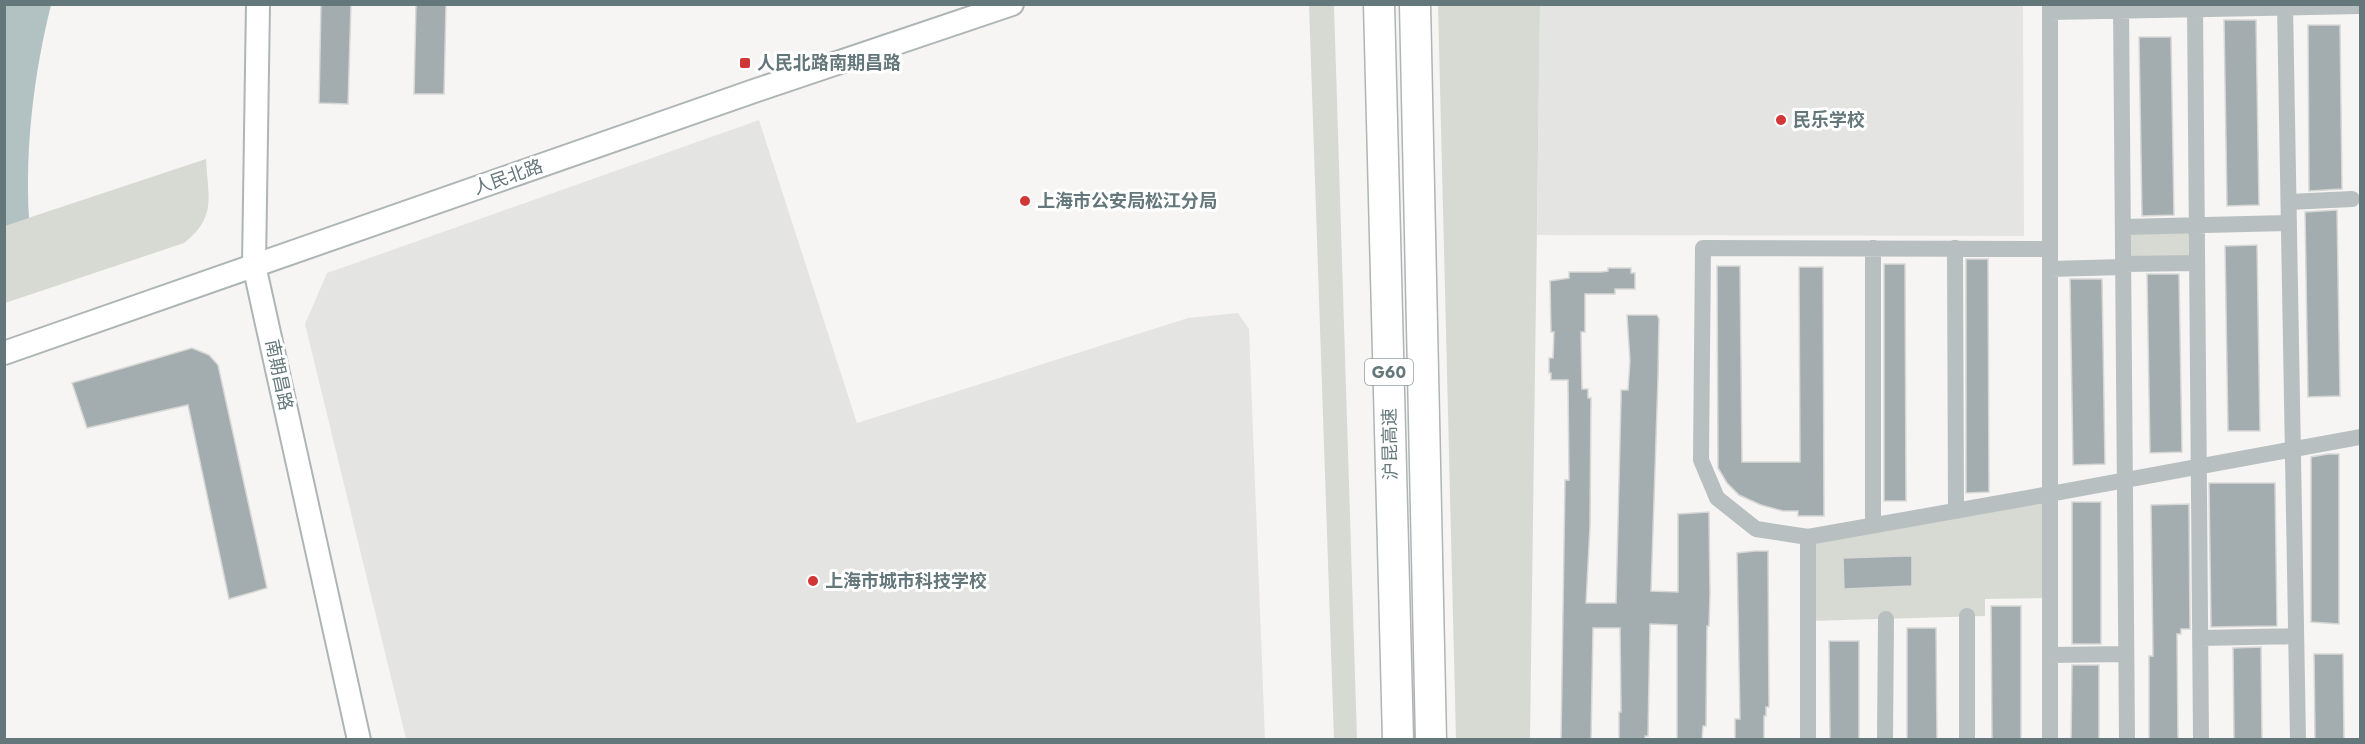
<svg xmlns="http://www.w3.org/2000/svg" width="2365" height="744" font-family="Jost,'Noto Sans SC',sans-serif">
<rect width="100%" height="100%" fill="#f6f5f3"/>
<path fill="#e4e5e3" d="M 1540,5 L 2023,5 L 2024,236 L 1537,235 Z
M 759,120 L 857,423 L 1188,318 L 1238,313 L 1249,329 L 1265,739 L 406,739 L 305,324 L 327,273 Z"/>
<path fill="#d7dad3" d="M 1309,5 L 1334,5 L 1357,739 L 1334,739 Z
M 1438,5 L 1540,5 L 1530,739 L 1456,739 Z
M 206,159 C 208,197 217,217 184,243 L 5,303 L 4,226 Z
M 2197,226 L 2197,263 L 2123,264 L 2123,227 Z
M 2050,494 L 2050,598 L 1985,599 L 1985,616 L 1808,621 L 1808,537 Z"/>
<path fill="#b2c2c2" d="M 4,5 L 51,5 C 34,73 25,147 29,218 L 5,226 Z"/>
<path fill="#a3adaf" stroke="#d7d7d6" stroke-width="1.5" d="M 321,4 L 351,4 L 348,104 L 319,103 Z
M 416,4 L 446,4 L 444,94 L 414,94 Z
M 2224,20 L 2256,20 L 2259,205 L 2227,206 Z
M 2308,25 L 2340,25 L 2342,189 L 2309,191 Z
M 2139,37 L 2171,37 L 2174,215 L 2142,216 Z
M 2337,210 L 2340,396 L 2308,397 L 2305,212 Z
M 2257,245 L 2260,431 L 2228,431 L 2225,246 Z
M 1966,259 L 1988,259 L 1989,492 L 1966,493 Z
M 1884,264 L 1905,264 L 1906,501 L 1884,501 Z
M 1717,266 L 1740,266 L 1742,462 L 1800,462 L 1799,267 L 1823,267 L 1824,516 L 1798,516 L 1798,511 L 1783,511 L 1761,505 L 1739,495 L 1727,483 L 1718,468 Z
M 1608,268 L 1631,268 L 1631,273 L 1635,273 L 1635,289 L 1615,289 L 1615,294 L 1585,294 L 1585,332 L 1581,332 L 1582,389 L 1588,389 L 1588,398 L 1591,398 L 1590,526 L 1586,603 L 1616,603 L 1621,399 L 1621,390 L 1628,390 L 1630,361 L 1627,315 L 1657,315 L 1659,319 L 1658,378 L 1651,591 L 1678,592 L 1678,514 L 1709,512 L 1710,593 L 1709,626 L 1707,626 L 1706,726 L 1703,726 L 1702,740 L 1677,740 L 1677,625 L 1650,624 L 1648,736 L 1645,736 L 1645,740 L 1619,740 L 1619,712 L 1621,712 L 1620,628 L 1593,628 L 1591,740 L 1561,740 L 1565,480 L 1569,480 L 1568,380 L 1551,380 L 1551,373 L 1549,373 L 1549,358 L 1553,358 L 1554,332 L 1551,332 L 1550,281 L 1569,278 L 1569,272 L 1601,272 L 1608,271 Z
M 2147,274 L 2179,274 L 2182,452 L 2150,453 Z
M 2070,279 L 2102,279 L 2105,464 L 2073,465 Z
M 192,348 L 209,355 L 218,365 L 267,588 L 229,599 L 188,405 L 87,428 L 72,383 Z
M 2328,454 L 2339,454 L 2339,624 L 2311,622 L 2311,457 Z
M 2209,483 L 2275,483 L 2277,626 L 2211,627 Z
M 2072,502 L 2101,502 L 2101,644 L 2072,644 Z
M 2189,504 L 2190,629 L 2181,629 L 2181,634 L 2177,634 L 2178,740 L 2149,740 L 2149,656 L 2153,656 L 2151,505 Z
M 1755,551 L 1768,551 L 1769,707 L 1766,707 L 1766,716 L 1764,716 L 1764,740 L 1735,740 L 1735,719 L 1740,719 L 1737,553 Z
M 1903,556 L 1912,556 L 1912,586 L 1844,589 L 1843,558 Z
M 1991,606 L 2021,606 L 2021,740 L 1992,740 Z
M 1907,628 L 1936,628 L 1937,740 L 1907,740 Z
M 1829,641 L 1859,641 L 1859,740 L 1830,740 Z
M 2261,647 L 2262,740 L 2234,740 L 2233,648 Z
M 2314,654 L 2343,654 L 2344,740 L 2315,740 Z
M 2072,665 L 2099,665 L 2099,740 L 2071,740 Z"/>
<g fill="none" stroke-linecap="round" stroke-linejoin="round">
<defs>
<path id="secondary" d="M 258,4 L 254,265 L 359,740
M 4,353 L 754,91 L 1012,4"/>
<path id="highway" d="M 1379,4 L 1398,740
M 1415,4 L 1431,740"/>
</defs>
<use href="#secondary" stroke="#adb5b7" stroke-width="26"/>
<use href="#highway" stroke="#afb4b6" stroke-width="33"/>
<path stroke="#b8bfc0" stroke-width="16" d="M 2121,4 L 2127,740
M 2195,4 L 2201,740
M 2285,4 L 2298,740
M 2050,12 L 2360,6
M 2289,202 L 2352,199
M 2123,227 L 2289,223
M 1873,248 L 1873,525
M 1955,248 L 1956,511
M 2123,264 L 2197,263
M 2050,269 L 2123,267
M 1808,537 L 1756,529 L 1717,498 L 1701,460 L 1703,248 L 2050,249
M 2200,638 L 2295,636
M 2050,655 L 2126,654
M 1808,740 L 1808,537 L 2050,494 L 2050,4
M 1885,740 L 1886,619
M 1967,740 L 1967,616
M 2050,740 L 2050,494 L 2360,437"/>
<use href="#secondary" stroke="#fff" stroke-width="22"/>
<use href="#highway" stroke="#fff" stroke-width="30"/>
</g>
<g fill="#d23737" stroke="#fff" stroke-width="2">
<rect x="739" y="57" width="12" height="12" rx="3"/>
<circle cx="1781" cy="120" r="6"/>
<circle cx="1025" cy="201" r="6"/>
<circle cx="813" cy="581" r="6"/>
</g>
<g text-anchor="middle" stroke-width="6" stroke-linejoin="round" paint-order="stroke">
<rect fill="#fff" stroke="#92a0a3" stroke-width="1.5" x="1365" y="359" width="48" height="26" rx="4.5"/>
<g font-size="16" font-weight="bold" fill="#64777b">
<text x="1389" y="378">G60</text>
</g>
<g font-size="18" font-weight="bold" fill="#64777b" stroke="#fff" text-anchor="start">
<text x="757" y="69">人民北路南期昌路</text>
<text x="1793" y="126">民乐学校</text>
<text x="1037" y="207">上海市公安局松江分局</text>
<text x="825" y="587">上海市城市科技学校</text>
</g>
<g font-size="18" fill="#64777b" stroke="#fff">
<text transform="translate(508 177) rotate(-19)" y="6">人民北路</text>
<text transform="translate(279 375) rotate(78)" y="6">南期昌路</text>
<text transform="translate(1390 444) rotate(-91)" y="6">沪昆高速</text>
</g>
</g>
<rect width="2365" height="744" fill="none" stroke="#64777b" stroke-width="12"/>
</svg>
